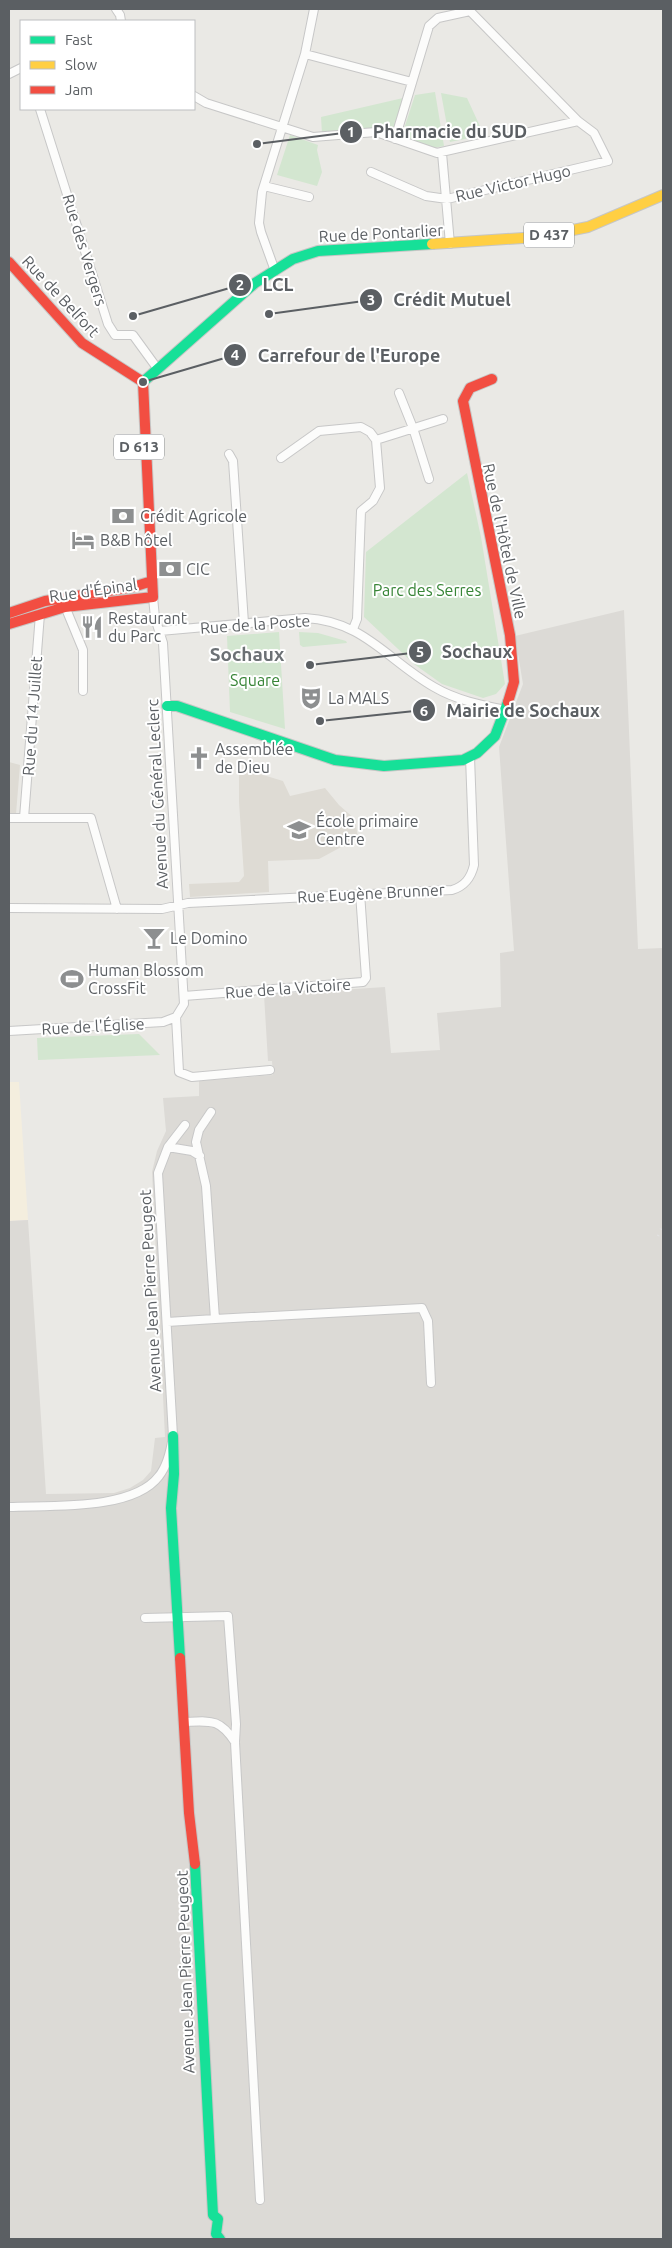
<svg xmlns="http://www.w3.org/2000/svg" width="672" height="2248" font-family="Ubuntu,sans-serif">
<rect width="100%" height="100%" fill="#eae9e5"/>
<path fill="#f4eede" d="M 9,1082 L 19,1082 L 28,1220 L 9,1221 Z"/>
<path fill="#dcdad6" d="M 624,610 L 638,949 L 663,948 L 663,2239 L 9,2239 L 9,1221 L 28,1220 L 46,1494 L 114,1493 L 130,1488 L 143,1480 L 151,1471 L 155,1438 L 165,1437 L 152,1172 L 157,1151 L 166,1131 L 163,1098 L 199,1096 L 199,1081 L 273,1075 L 272,1061 L 268,1061 L 264,995 L 385,987 L 391,1053 L 440,1050 L 437,1013 L 501,1007 L 500,953 L 514,951 L 499,747 L 523,684 L 515,636 Z"/>
<path fill="#dedbd4" d="M 9,762 L 20,765 L 16,814 L 15,816 L 9,816 Z
M 239,771 L 250,771 L 283,781 L 290,796 L 325,788 L 339,805 L 355,819 L 358,838 L 319,859 L 268,861 L 269,892 L 190,897 L 189,884 L 239,882 L 244,876 L 239,802 Z"/>
<path fill="#d3e6d0" d="M 435,92 L 444,146 L 433,148 L 402,135 L 415,95 Z
M 441,93 L 467,98 L 484,135 L 450,142 Z
M 403,98 L 392,135 L 322,134 L 321,117 Z
M 290,135 L 318,145 L 317,150 L 322,172 L 317,186 L 277,175 Z
M 467,473 L 481,537 L 505,684 L 496,694 L 483,698 L 442,684 L 414,664 L 364,617 L 366,552 Z
M 279,632 L 285,729 L 230,712 L 227,636 Z
M 299,632 L 318,633 L 346,641 L 347,643 L 303,647 L 300,645 Z
M 139,1034 L 160,1055 L 38,1060 L 37,1038 Z"/>
<g fill="none" stroke-linecap="round" stroke-linejoin="round">
<defs>
<path id="street" d="M 116,9 L 120,15 L 121,21
M 305,54 L 412,82
M 9,74 L 21,68
M 194,96 L 206,103 L 313,137 L 376,132 L 437,153 L 578,121
M 40,109 L 108,324 L 115,335 L 133,335 L 157,368
M 442,153 L 450,244
M 371,172 L 426,196 L 447,199 L 608,161 L 594,133 L 578,121 L 470,11 L 438,18 L 429,26 L 395,139
M 264,186 L 309,197
M 274,268 L 261,232 L 259,223 L 262,192 L 305,54 L 314,9
M 399,393 L 413,428 L 429,479
M 376,440 L 443,419
M 229,454 L 233,461 L 244,623
M 281,458 L 319,431 L 361,427 L 370,432 L 376,440 L 380,488 L 373,501 L 361,511 L 357,619 L 353,629
M 64,604 L 83,650 L 83,691
M 160,631 L 305,618 C 364,621 387,660 434,687 C 456,700 481,705 506,710
M 9,818 L 91,818 L 117,909
M 24,818 L 40,614
M 9,908 L 162,909 L 188,903 L 452,890 C 465,886 471,878 474,865 L 470,757
M 184,996 L 363,982 L 366,978 L 360,893
M 176,1017 L 179,1072 L 192,1077 L 270,1070
M 9,1031 L 163,1022 L 176,1017 L 184,1004 L 163,643 L 155,618 L 153,597
M 211,1112 L 199,1130 L 196,1142 L 206,1186 L 215,1319 L 422,1308 L 428,1321 L 431,1383
M 168,1147 L 192,1151 L 200,1156
M 167,1322 L 215,1319
M 9,1507 C 49,1505 133,1511 159,1476 C 168,1465 171,1449 173,1436 L 158,1173 L 168,1147 L 185,1125
M 145,1618 L 228,1616 L 236,1724 L 235,1742 L 260,2200
M 183,1722 C 211,1721 219,1718 235,1742"/>
<path id="fast" d="M 143,382 L 255,283 L 293,259 L 318,251 L 432,244
M 167,706 L 177,706 L 335,760 L 384,766 L 463,760 L 477,753 L 495,736 L 508,702
M 173,1436 L 174,1474 L 171,1508 L 180,1658
M 195,1864 L 213,2215 L 218,2219 L 216,2234 L 220,2239"/>
<path id="slow" d="M 432,244 L 538,237 L 588,227 L 663,195"/>
<path id="jam" d="M 9,262 L 82,343 L 143,382
M 492,379 L 470,388 L 463,401 L 510,635 L 514,682 L 508,702
M 9,613 L 45,601 L 133,587 L 152,581
M 9,624 L 65,607 L 153,597 L 143,382
M 180,1658 L 189,1813 L 195,1864"/>
</defs>
<use href="#street" stroke="#c7c7c7" stroke-width="10"/>
<use href="#fast" stroke="#c6c6c5" stroke-width="12"/>
<use href="#slow" stroke="#c6c6c5" stroke-width="12"/>
<use href="#jam" stroke="#c6c6c5" stroke-width="12"/>
<use href="#street" stroke="#fcfcfb" stroke-width="8"/>
<use href="#fast" stroke="#16e098" stroke-width="10"/>
<use href="#slow" stroke="#ffcf43" stroke-width="10"/>
<use href="#jam" stroke="#f24e42" stroke-width="10"/>
<path stroke="#e2e1e2" stroke-width="2.5" stroke-dasharray="1 6" stroke-linecap="butt" d="M 658,1236 L 663,1224"/>
</g>
<defs>
<symbol id="bank-bare" viewBox="-9 -9 18 18"><path d="M-6-4H6V4H-6ZM0-2.3a2.3 2.3 0 1 0 0 4.6a2.3 2.3 0 1 0 0-4.6Z" fill="#8d8f90" stroke="#fff" stroke-width="2.5" paint-order="stroke"/></symbol>
<symbol id="hotel-bare" viewBox="-9 -9 18 18"><path d="M-6-4.5h1.5V1H6V5H4.5V3h-9V5H-6ZM-4 0a1.8 1.8 0 1 1 3.6 0ZM.5 0V-2.5h3Q6-2.5 6 0Z" fill="#8d8f90" stroke="#fff" stroke-width="2.5" paint-order="stroke"/></symbol>
<symbol id="restaurant-bare" viewBox="-9 -9 18 18"><path d="M-5-6h1v4h1v-4h1v4h1v-4h1v5L-1.5 .5V6h-2V.5L-5-1ZM5-6V6H3V1.5H1.5Q1.5-4 5-6Z" fill="#8d8f90" stroke="#fff" stroke-width="2.5" paint-order="stroke"/></symbol>
<symbol id="theatre-bare" viewBox="-9 -9 18 18"><path d="M-5-5.5Q0-4 5-5.5V0Q5 5 0 6Q-5 5-5 0ZM-3.3-2.5H-1v1.5H-3.3ZM1-2.5H3.3v1.5H1ZM-2.8 1Q0 5.5 2.8 1Z" fill="#8d8f90" stroke="#fff" stroke-width="2.5" paint-order="stroke"/></symbol>
<symbol id="church-bare" viewBox="-9 -9 18 18"><path d="M-1.2-6h2.4v3.5h3.3v2.4h-3.3V6h-2.4V-.1h-3.3v-2.4h3.3Z" fill="#8d8f90" stroke="#fff" stroke-width="2.5" paint-order="stroke"/></symbol>
<symbol id="school-bare" viewBox="-9 -9 18 18"><path d="M0-5L7-2L0 1L-7-2ZM-4 1L0 2.5L4 1V4Q0 6-4 4Z" fill="#8d8f90" stroke="#fff" stroke-width="2.5" paint-order="stroke"/></symbol>
<symbol id="bar-bare" viewBox="-9 -9 18 18"><path d="M-6-5H6L.8 .8V4.5H3.5V6h-7V4.5H-.8V.8Z" fill="#8d8f90" stroke="#fff" stroke-width="2.5" paint-order="stroke"/></symbol>
<symbol id="stadium-bare" viewBox="-9 -9 18 18"><path d="M0-5a6.5 5 0 1 0 0 10a6.5 5 0 1 0 0-10ZM-3.5-1.8h7v3.6h-7Z" fill="#8d8f90" stroke="#fff" stroke-width="2.5" paint-order="stroke"/></symbol>
</defs>
<g fill-rule="evenodd">
<use href="#bank-bare" x="107" y="500" width="32" height="32"/>
<use href="#hotel-bare" x="67" y="524" width="32" height="32"/>
<use href="#bank-bare" x="154" y="553" width="32" height="32"/>
<use href="#restaurant-bare" x="76" y="611" width="32" height="32"/>
<use href="#theatre-bare" x="295" y="682" width="32" height="32"/>
<use href="#church-bare" x="183" y="742" width="32" height="32"/>
<use href="#school-bare" x="283" y="814" width="32" height="32"/>
<use href="#bar-bare" x="138" y="922" width="32" height="32"/>
<use href="#stadium-bare" x="56" y="963" width="32" height="32"/>
</g>
<g text-anchor="middle" stroke-width="4" stroke-linejoin="round" paint-order="stroke">
<g fill="#fff" stroke="#8c8f92" stroke-width="1">
<rect x="524" y="222.5" width="50" height="25" rx="4"/>
<rect x="114" y="434.5" width="50" height="25" rx="4"/>
</g>
<g font-size="15" font-weight="bold" fill="#5b5f63">
<text x="549" y="240">D 437</text>
<text x="139" y="452">D 613</text>
</g>
<g font-size="16" fill="#5b5f63" stroke="#fff">
<text transform="translate(513 183) rotate(-13)" y="6">Rue Victor Hugo</text>
<text transform="translate(381 233) rotate(-3)" y="6">Rue de Pontarlier</text>
<text transform="translate(85 250) rotate(73)" y="6">Rue des Vergers</text>
<text transform="translate(61 296) rotate(47)" y="6">Rue de Belfort</text>
<text transform="translate(505 541) rotate(78)" y="6">Rue de l'Hôtel de Ville</text>
<text transform="translate(93 590) rotate(-8)" y="6">Rue d'Épinal</text>
<text transform="translate(255 624) rotate(-4)" y="6">Rue de la Poste</text>
<text transform="translate(32 716) rotate(-86)" y="6">Rue du 14 Juillet</text>
<text transform="translate(157 794) rotate(-93)" y="6">Avenue du Général Leclerc</text>
<text transform="translate(371 893) rotate(-3)" y="6">Rue Eugène Brunner</text>
<text transform="translate(288 988) rotate(-4)" y="6">Rue de la Victoire</text>
<text transform="translate(93 1026) rotate(-3)" y="6">Rue de l'Église</text>
<text transform="translate(150 1291) rotate(-93)" y="6">Avenue Jean Pierre Peugeot</text>
<text transform="translate(185 1972) rotate(-92)" y="6">Avenue Jean Pierre Peugeot</text>
</g>
<g font-size="16" fill="#5b5f63" stroke="#fff" text-anchor="start">
<text x="140" y="522">Crédit Agricole</text>
<text x="100" y="546">B&amp;B hôtel</text>
<text x="186" y="575">CIC</text>
<text x="108" y="624">Restaurant<tspan x="108" dy="18">du Parc</tspan></text>
<text x="328" y="704">La MALS</text>
<text x="215" y="755">Assemblée<tspan x="215" dy="18">de Dieu</tspan></text>
<text x="316" y="827">École primaire<tspan x="316" dy="18">Centre</tspan></text>
<text x="170" y="944">Le Domino</text>
<text x="88" y="976">Human Blossom<tspan x="88" dy="18">CrossFit</tspan></text>
</g>
<g font-size="16" fill="#388537" stroke="#fff">
<text x="427" y="596">Parc des Serres</text>
<text x="255" y="686">Square</text>
</g>
<g font-size="19" font-weight="bold" fill="#6c7175" stroke="#fff">
<text x="247" y="661">Sochaux</text>
</g>
</g>
<path fill="none" stroke="#5b5f63" stroke-width="2" d="M257 144L351 132M133 316L240 285M269 314L371 300M143 382L235 355M310 665L420 652M320 721L424 710"/>
<g fill="#5b5f63" stroke="#fff" stroke-width="2">
<circle cx="257" cy="144" r="5"/>
<circle cx="133" cy="316" r="5"/>
<circle cx="269" cy="314" r="5"/>
<circle cx="143" cy="382" r="5"/>
<circle cx="310" cy="665" r="5"/>
<circle cx="320" cy="721" r="5"/>
<circle cx="351" cy="132" r="12"/>
<circle cx="240" cy="285" r="12"/>
<circle cx="371" cy="300" r="12"/>
<circle cx="235" cy="355" r="12"/>
<circle cx="420" cy="652" r="12"/>
<circle cx="424" cy="710" r="12"/>
</g>
<g font-size="15" text-anchor="middle" font-weight="bold" fill="#fff">
<text x="351" y="137">1</text>
<text x="240" y="290">2</text>
<text x="371" y="305">3</text>
<text x="235" y="360">4</text>
<text x="420" y="657">5</text>
<text x="424" y="716">6</text>
</g>
<g font-size="18" text-anchor="middle" font-weight="bold" fill="#5b5f63" stroke="#fff" stroke-width="4" stroke-linejoin="round" paint-order="stroke">
<text x="450" y="138">Pharmacie du SUD</text>
<text x="278" y="291">LCL</text>
<text x="452" y="306">Crédit Mutuel</text>
<text x="349" y="362">Carrefour de l'Europe</text>
<text x="477" y="658">Sochaux</text>
<text x="523" y="717">Mairie de Sochaux</text>
</g>
<rect width="672" height="2248" fill="none" stroke="#5b5f63" stroke-width="20"/>
<rect x="20" y="20" width="175" height="90" fill="#ffffff" stroke="#bdbfc1"/>
<rect x="30" y="36" width="25" height="8" fill="#16e098" stroke="#bdbfc1"/>
<text x="65" y="45" font-size="15" fill="#5b5f63">Fast</text>
<rect x="30" y="61" width="25" height="8" fill="#ffcf43" stroke="#bdbfc1"/>
<text x="65" y="70" font-size="15" fill="#5b5f63">Slow</text>
<rect x="30" y="86" width="25" height="8" fill="#f24e42" stroke="#bdbfc1"/>
<text x="65" y="95" font-size="15" fill="#5b5f63">Jam</text>
</svg>
